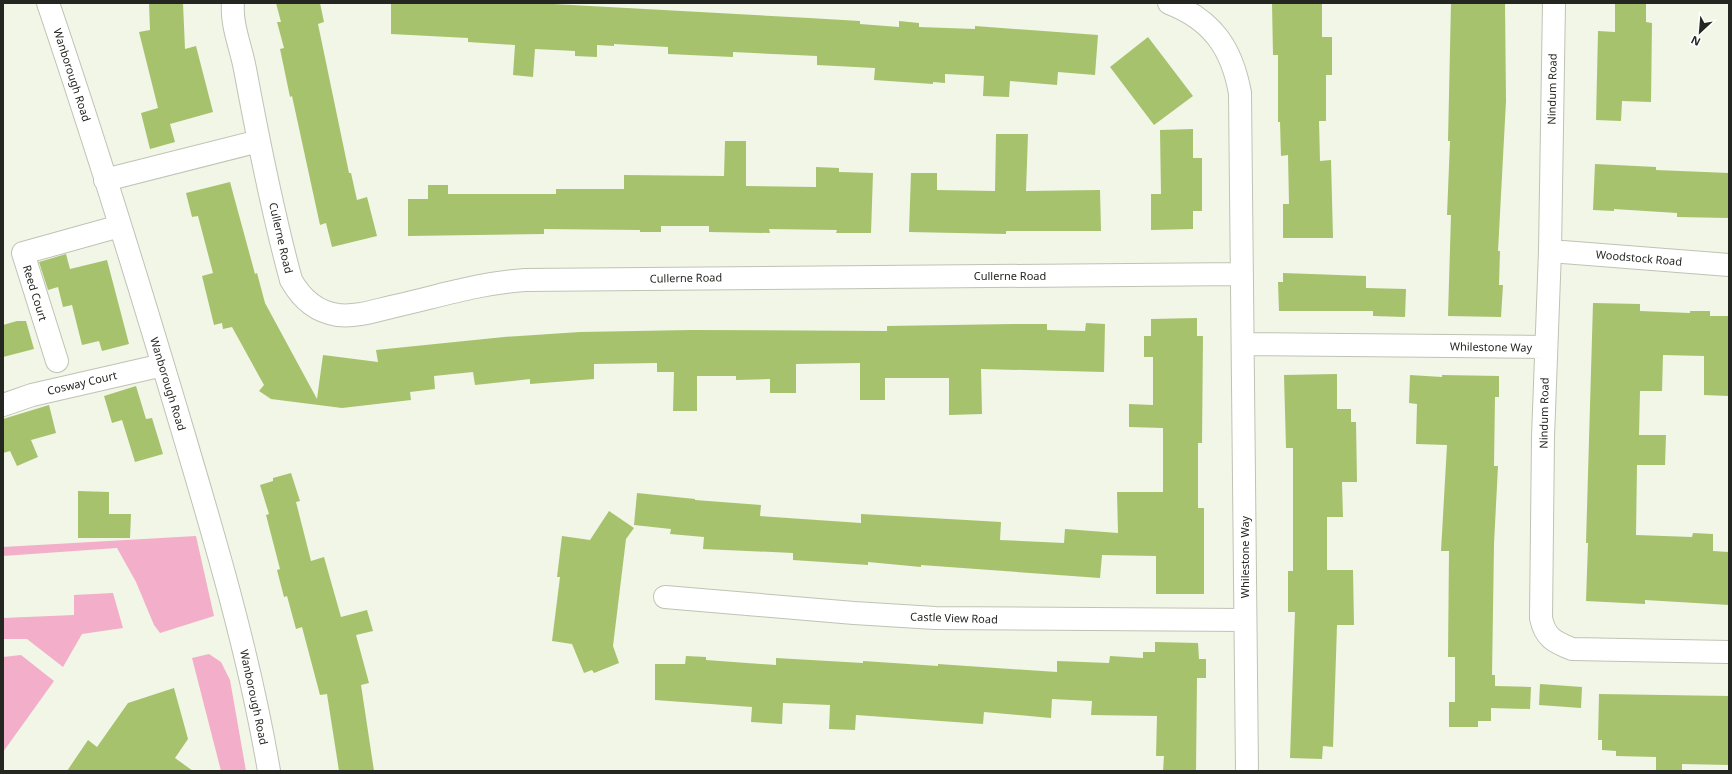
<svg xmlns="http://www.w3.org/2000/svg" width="1732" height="774" font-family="'Noto Sans',sans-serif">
<rect width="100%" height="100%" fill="#f1f6e7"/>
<path fill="#f3afc9" d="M 196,536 L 214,616 L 160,633 L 154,625 L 136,582 L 117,548 L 3,556 L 3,547 Z
M 113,593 L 123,628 L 82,634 L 63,667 L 27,639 L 3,639 L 3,618 L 74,615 L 74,595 Z
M 209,654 L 221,662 L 230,680 L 246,771 L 221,771 L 192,658 Z
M 21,655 L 54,681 L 3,752 L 3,657 Z"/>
<path fill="#a6c26d" d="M 149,3 L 183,3 L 185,49 L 196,46 L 213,112 L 170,124 L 175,142 L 150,149 L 141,113 L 158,108 L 139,32 L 150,30 Z
M 276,3 L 320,3 L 324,22 L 318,24 L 349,173 L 351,173 L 357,200 L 367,197 L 377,236 L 332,247 L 326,223 L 320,225 L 292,96 L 290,97 L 280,49 L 284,48 L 277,22 L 281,22 Z
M 391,3 L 535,3 L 809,18 L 860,21 L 860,24 L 899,27 L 899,21 L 919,23 L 919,27 L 975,29 L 975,26 L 1098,35 L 1095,75 L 1058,72 L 1057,85 L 1010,81 L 1009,97 L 983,96 L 984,76 L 945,74 L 945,83 L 933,82 L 933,84 L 874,80 L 875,68 L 817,65 L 817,56 L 733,52 L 733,57 L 668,54 L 668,47 L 614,44 L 614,46 L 597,45 L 597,57 L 575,56 L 575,51 L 535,49 L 533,77 L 513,75 L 515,45 L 468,42 L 468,38 L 391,34 Z
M 1272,3 L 1322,3 L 1322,37 L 1332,37 L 1332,75 L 1326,75 L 1326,121 L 1319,121 L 1320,161 L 1331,160 L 1333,238 L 1283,238 L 1283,204 L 1289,204 L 1288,155 L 1281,156 L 1280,122 L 1278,122 L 1278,55 L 1273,55 Z
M 1451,3 L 1505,3 L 1506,101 L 1498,251 L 1500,251 L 1499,285 L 1503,285 L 1501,317 L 1448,316 L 1451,215 L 1447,215 L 1450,141 L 1448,141 Z
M 1615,3 L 1646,3 L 1646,22 L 1652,23 L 1651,102 L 1622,101 L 1621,121 L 1596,120 L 1598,31 L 1615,32 Z
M 1148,37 L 1193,96 L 1154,125 L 1110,67 Z
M 1193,129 L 1193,158 L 1202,158 L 1202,211 L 1193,211 L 1193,229 L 1151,230 L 1151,194 L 1161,194 L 1160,130 Z
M 996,134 L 1028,134 L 1026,191 L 1100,190 L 1101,231 L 1006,231 L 1006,234 L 909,232 L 911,173 L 937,173 L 937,190 L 995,191 Z
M 725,141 L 746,141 L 746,186 L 816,187 L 816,167 L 839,168 L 839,172 L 873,173 L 871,233 L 836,233 L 837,230 L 769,229 L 770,233 L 709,232 L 709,226 L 661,226 L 661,232 L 640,232 L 640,230 L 544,229 L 544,234 L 408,236 L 408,199 L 428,199 L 428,185 L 448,185 L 448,194 L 556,194 L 556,189 L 624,189 L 624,175 L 724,176 Z
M 1595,164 L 1656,167 L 1656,170 L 1729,173 L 1729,218 L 1677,217 L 1677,213 L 1614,209 L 1614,211 L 1593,210 Z
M 230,182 L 255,274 L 257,273 L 265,303 L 317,399 L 323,355 L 378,362 L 376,350 L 504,337 L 580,332 L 691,330 L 887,331 L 887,326 L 1013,324 L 1047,324 L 1047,330 L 1085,331 L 1086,323 L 1105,324 L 1104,372 L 981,369 L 982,414 L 949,415 L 949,378 L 885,378 L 885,400 L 860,400 L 860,363 L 796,364 L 796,393 L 770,393 L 770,379 L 736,380 L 736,376 L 697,376 L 697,411 L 673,411 L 674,372 L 657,372 L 657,363 L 594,364 L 594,379 L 530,384 L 530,379 L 475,385 L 473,372 L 434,376 L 435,389 L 410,392 L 411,400 L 342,408 L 271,399 L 259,391 L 264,385 L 232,327 L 223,329 L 222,323 L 214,325 L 202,276 L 213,273 L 198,216 L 192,217 L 186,193 Z
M 66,254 L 70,269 L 107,260 L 129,344 L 102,351 L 99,341 L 82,345 L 72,305 L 63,307 L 58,287 L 48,290 L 39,262 Z
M 1283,273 L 1366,276 L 1366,288 L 1406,289 L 1405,317 L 1373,316 L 1373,311 L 1279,311 L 1278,282 L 1283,282 Z
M 1593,303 L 1640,304 L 1640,311 L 1690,313 L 1690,311 L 1710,311 L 1710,316 L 1729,316 L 1729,396 L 1704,395 L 1704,356 L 1663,355 L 1662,391 L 1640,391 L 1639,435 L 1666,435 L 1665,465 L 1637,465 L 1636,535 L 1692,537 L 1693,533 L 1713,534 L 1713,551 L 1729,552 L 1729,605 L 1645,600 L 1645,604 L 1586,601 L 1588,543 L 1586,543 Z
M 1197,318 L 1197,336 L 1203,336 L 1202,443 L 1198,443 L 1198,508 L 1204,508 L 1204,594 L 1156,594 L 1156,556 L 1102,555 L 1100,578 L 921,565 L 921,567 L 868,562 L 868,565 L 793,560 L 793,553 L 703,549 L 704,537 L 670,534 L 671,529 L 634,525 L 637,493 L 695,499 L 695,500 L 761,505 L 760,516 L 861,523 L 861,514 L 1001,522 L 1000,540 L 1064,543 L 1065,529 L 1118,533 L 1117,492 L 1163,492 L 1163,428 L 1129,427 L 1129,404 L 1153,405 L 1153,357 L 1144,357 L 1144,336 L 1151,336 L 1151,319 Z
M 17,321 L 26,321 L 34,349 L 3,357 L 3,325 Z
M 1337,374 L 1337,409 L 1351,409 L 1351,422 L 1356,422 L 1357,482 L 1342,482 L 1343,517 L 1327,517 L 1327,570 L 1353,570 L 1354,625 L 1337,625 L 1333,747 L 1323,746 L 1322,759 L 1290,758 L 1295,612 L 1288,612 L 1288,571 L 1293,571 L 1293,448 L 1286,448 L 1284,375 Z
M 1410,375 L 1442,377 L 1442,375 L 1499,376 L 1499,397 L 1495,397 L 1494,466 L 1498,466 L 1494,544 L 1492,675 L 1495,675 L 1495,686 L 1531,687 L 1530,709 L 1491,708 L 1491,721 L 1478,721 L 1478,727 L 1449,727 L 1449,702 L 1455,702 L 1455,657 L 1448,657 L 1449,551 L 1441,551 L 1447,445 L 1416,444 L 1417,404 L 1409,403 Z
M 136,386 L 146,419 L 152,418 L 163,454 L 135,462 L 122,420 L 112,423 L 104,396 Z
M 49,405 L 56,433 L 31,440 L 38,457 L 17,466 L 10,451 L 3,453 L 3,419 Z
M 291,473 L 300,501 L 296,502 L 311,561 L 324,557 L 341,617 L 367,610 L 373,631 L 356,635 L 369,683 L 361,685 L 374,771 L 339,771 L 327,694 L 320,695 L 302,627 L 296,629 L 287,596 L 284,597 L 277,570 L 280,569 L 266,515 L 269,514 L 260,485 L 273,481 L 273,478 Z
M 78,491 L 109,492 L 109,514 L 131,514 L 130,538 L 78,538 Z
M 609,511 L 634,528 L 626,539 L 613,646 L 619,663 L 594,673 L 592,670 L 584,673 L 572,644 L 552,641 L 560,577 L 557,577 L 562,536 L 590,540 Z
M 1155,642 L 1198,643 L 1199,659 L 1206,659 L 1206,678 L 1197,678 L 1196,771 L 1163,771 L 1164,756 L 1156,756 L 1157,716 L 1091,715 L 1092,701 L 1052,699 L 1051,718 L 984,712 L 983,724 L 856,715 L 855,730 L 829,729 L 830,705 L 783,703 L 782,724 L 751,722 L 752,707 L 655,700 L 655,664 L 685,664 L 686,656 L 706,657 L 706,660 L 776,665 L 776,658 L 863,663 L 863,661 L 938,666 L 938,664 L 1057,672 L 1057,661 L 1109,663 L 1110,656 L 1143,658 L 1143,652 L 1155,652 Z
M 1540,684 L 1582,687 L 1581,708 L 1539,705 Z
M 174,688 L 188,739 L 175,758 L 193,771 L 67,771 L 88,740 L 97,747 L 128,703 Z
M 1599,694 L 1729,696 L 1729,765 L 1682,764 L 1682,771 L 1656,771 L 1656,757 L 1616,756 L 1616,751 L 1602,750 L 1602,740 L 1598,740 Z"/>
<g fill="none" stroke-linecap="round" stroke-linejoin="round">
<defs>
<path id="minor" d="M 48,3 C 93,136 135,271 175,405 C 211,526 248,647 269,771
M 233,3 C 231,25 241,47 245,69 C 258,139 272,210 291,280 C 301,298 316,312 338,315 C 356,317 374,311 391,307 C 436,297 479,283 525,280 L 1242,274
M 1169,3 C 1213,20 1232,49 1240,93 L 1247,771
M 1554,3 L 1550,251 L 1543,437 L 1541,618 C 1545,638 1555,642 1572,649 L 1729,652
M 105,180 L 259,141
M 1550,251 L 1729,265
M 1244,344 L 1546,347
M 57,361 L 23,253 L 120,226
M 3,405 L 32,395 L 163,365
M 665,597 L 854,613 L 935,618 L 1245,620"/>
</defs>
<use href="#minor" stroke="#bec3b5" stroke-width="24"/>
<use href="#minor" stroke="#fff" stroke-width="22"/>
</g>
<g text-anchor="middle" stroke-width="3" stroke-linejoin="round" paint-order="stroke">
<g font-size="11" fill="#242621" stroke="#fff">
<text transform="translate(72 75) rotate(72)" y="4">Wanborough Road</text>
<text transform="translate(1552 89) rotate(-89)" y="4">Nindum Road</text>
<text transform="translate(281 238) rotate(77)" y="4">Cullerne Road</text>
<text transform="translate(1639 258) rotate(5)" y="4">Woodstock Road</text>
<text x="1010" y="280">Cullerne Road</text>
<text transform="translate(686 278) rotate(-1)" y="4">Cullerne Road</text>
<text transform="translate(35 293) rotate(73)" y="4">Reed Court</text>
<text transform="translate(1491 347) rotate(1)" y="4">Whilestone Way</text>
<text transform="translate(82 383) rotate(-13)" y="4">Cosway Court</text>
<text transform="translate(168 384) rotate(73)" y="4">Wanborough Road</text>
<text transform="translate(1544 413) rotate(-89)" y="4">Nindum Road</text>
<text transform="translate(1245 557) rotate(-90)" y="4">Whilestone Way</text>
<text transform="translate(954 618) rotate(2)" y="4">Castle View Road</text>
<text transform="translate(254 697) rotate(78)" y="4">Wanborough Road</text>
</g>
</g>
<rect width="1732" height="774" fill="none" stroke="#242621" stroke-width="8"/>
<g transform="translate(1700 32) rotate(206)" stroke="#ffffff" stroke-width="3" paint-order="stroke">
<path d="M0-3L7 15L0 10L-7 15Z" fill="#242621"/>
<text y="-6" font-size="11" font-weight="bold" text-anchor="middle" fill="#242621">N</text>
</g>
</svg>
